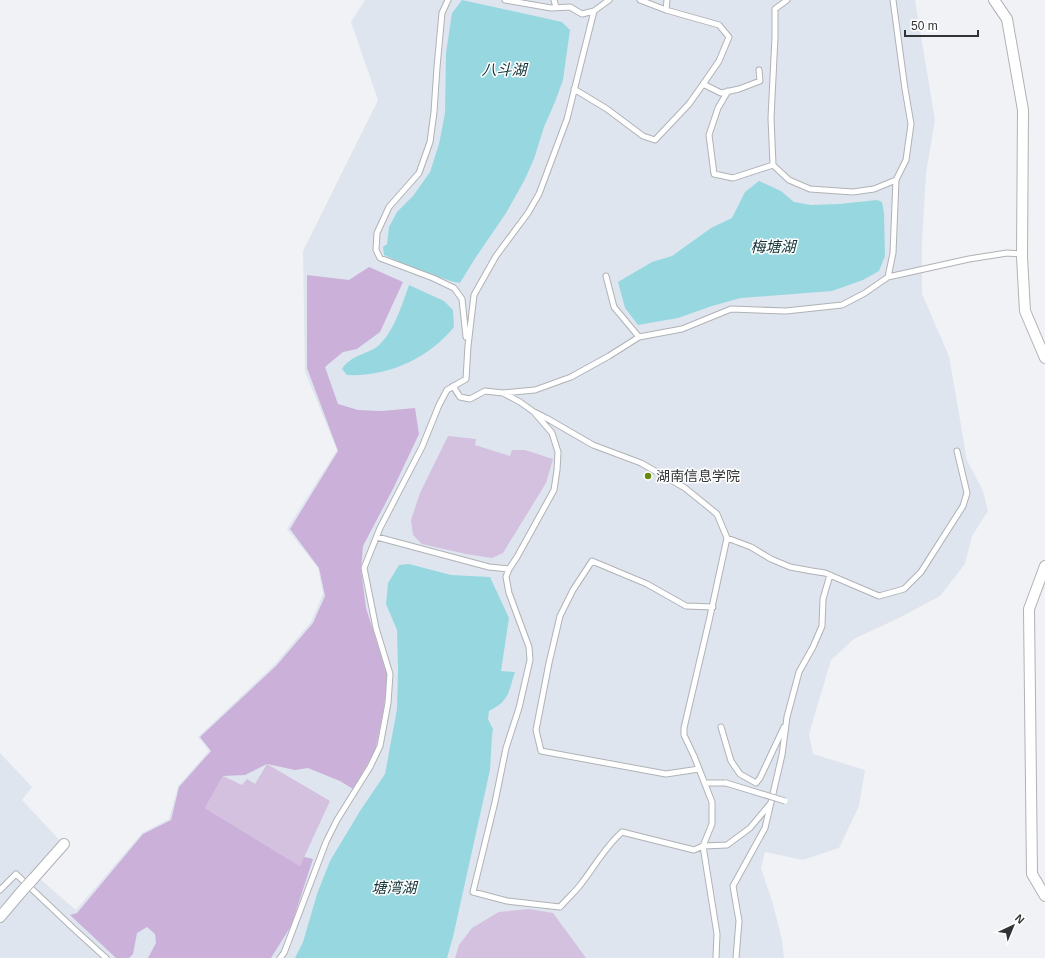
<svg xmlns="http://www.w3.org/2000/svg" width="1045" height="958" font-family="Helvetica,'Noto Sans SC',sans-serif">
<rect width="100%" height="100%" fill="#f0f2f5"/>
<path fill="#dfe5ef" d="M 365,0 L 915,0 L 935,120 L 926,173 L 922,241 L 922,294 L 949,356 L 967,460 L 983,491 L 988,511 L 972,536 L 965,564 L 940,596 L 901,617 L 854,639 L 831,660 L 809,734 L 813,754 L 865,770 L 859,806 L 839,848 L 803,860 L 765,852 L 761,868 L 773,904 L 782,940 L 784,958 L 0,958 L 0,753 L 32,787 L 22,800 L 68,849 L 40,879 L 76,910 L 142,833 L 169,819 L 178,786 L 209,751 L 198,737 L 274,665 L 311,622 L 323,594 L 318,568 L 287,529 L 337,450 L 305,372 L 303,251 L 378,100 L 351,22 Z"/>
<path fill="#d4c0df" d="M 448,436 L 476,439 L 475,445 L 510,456 L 512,450 L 525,450 L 553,459 L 546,483 L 503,553 L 492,558 L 466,554 L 422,544 L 413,535 L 411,520 L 420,493 Z
M 267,764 L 330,801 L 300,866 L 205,808 L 223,776 L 242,785 L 247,779 L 255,784 Z
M 529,909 L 553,913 L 586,958 L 455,958 L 459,945 L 472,928 L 499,912 Z"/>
<path fill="#cbb0da" d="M 369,267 L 403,282 L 380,332 L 357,349 L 343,352 L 325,367 L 338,404 L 358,410 L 382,411 L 415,408 L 419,434 L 394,487 L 363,546 L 361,570 L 366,608 L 388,678 L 383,713 L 375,751 L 353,789 L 340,781 L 308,768 L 295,770 L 267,764 L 245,775 L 223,776 L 205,808 L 300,866 L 304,857 L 313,859 L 291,926 L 271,958 L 148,958 L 156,943 L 155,934 L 147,927 L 137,933 L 133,954 L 129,958 L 116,958 L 70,915 L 77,913 L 143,834 L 171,820 L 179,787 L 211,751 L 200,737 L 276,666 L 313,623 L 325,596 L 319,568 L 290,529 L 338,451 L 307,368 L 307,275 L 349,280 Z"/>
<path fill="#97d8e0" d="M 462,0 L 562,22 L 570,30 L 563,80 L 555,102 L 544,127 L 534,159 L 524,181 L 506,213 L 474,260 L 460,283 L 454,282 L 418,270 L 384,255 L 383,247 L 387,244 L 389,227 L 397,212 L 413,196 L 430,172 L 439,144 L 445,113 L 446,53 L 452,13 Z
M 759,181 L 781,191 L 794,202 L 811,205 L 839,204 L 877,200 L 882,202 L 884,213 L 885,256 L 879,271 L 863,280 L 832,291 L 741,298 L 712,306 L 678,318 L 638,325 L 625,308 L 618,282 L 652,262 L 672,256 L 711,228 L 732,218 L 745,192 Z
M 409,285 L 444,301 L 453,310 L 454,327 C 429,358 388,377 347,375 L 342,369 C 351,354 371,354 380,344 C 395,329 402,304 409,285 Z
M 409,564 L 451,575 L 490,577 L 509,618 L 501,671 L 515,672 C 508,693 510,700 489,711 L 488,719 L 493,729 L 492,736 L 490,770 L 453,937 L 447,958 L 295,958 L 303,942 L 317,894 L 330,861 L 360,811 L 385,774 L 397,709 L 398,669 L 397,630 L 386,604 L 388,583 L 399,565 Z"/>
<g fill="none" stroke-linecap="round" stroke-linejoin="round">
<defs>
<path id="lane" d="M 448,0 L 442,13 L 437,67 L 434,112 L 430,142 L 419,173 L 389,207 L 377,233 L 376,250 L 380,258 L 433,278 L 454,288 L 462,299 L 466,337
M 554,0 L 556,7
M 787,0 L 775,9 L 775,37 L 771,118 L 773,165 L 789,180 L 810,189 L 853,192 L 874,189 L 896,180 L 906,160 L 911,124 L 905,89 L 893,0
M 666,10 L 667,0
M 594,11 L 609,0
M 703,84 L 721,93 L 739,89 L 760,81 L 759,70
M 574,89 L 607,109 L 643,136 L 655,140 L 689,104 L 706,80 L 719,61 L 729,37 L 719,25 L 666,10 L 640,0
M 728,91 L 718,108 L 709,135 L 714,174 L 733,178 L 773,165
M 896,180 L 893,253 L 888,277 L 969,259 L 1007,253 L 1022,254
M 606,276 L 614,307 L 639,337 L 682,329 L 731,309 L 786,311 L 842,305 L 865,293 L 888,277
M 503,393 L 535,390 L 571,377 L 609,356 L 639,337
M 377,537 L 489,567 L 509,569 L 517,557 L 554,490 L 557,470 L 558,452 L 552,433 L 534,412 L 520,402 L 503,393 L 485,391 L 470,399 L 460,397 L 453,386
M 727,538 L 751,547 L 771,559 L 790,567 L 812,571 L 825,573 L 879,596 L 904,589 L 921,572 L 963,506 L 967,493 L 957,451
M 509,569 L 506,577 L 509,593 L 529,647 L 530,660 L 519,708 L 506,748 L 495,802 L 473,892 L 507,901 L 560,907 C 567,899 575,892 581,884 C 595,866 605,847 622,832 L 694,850 L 703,846 L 712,824 L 712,802 L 694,756 L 684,735 L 684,728 L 709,621 L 727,538 L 717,514 L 685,488 L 641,463 L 593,445 L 548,419 L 534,412
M 721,727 L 731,761 L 740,774 L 756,783 L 760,778 L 784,727
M 699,769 L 666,774 L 541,751 L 536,730 L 549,663 L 560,616 L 573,590 L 592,561 L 647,584 L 686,606 L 713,607
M 705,783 L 726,783
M 0,890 L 16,874 L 73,928 L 106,958
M 280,958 L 284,953 L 326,842 L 337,820 L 370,767 L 380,746 L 388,703 L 390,674 L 376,628 L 364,568 L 380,528 L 422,447 L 439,405 L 447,390 L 466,379 L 468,346 L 474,295 L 496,256 L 528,213 L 539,194 L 567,119 L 594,11 L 582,14 L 570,7 L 551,8 L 505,0
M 716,958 L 717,934 L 703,846 L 727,845 L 750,828 L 770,804
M 736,958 L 739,921 L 733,886 L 765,828 L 782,755 L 787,717 L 799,672 L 813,647 L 822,626 L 823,599 L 830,575"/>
<path id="street" d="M 994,0 L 1007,19 L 1023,110 L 1022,257 L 1025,311 L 1045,358
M 1045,566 L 1029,609 L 1032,874 L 1045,896
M 33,879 L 64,844
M 0,917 L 22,891"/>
</defs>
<use href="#lane" stroke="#b0b2b5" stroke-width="7"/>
<use href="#street" stroke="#b0b2b5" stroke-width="12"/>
<use href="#lane" stroke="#fff" stroke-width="5"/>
<use href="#street" stroke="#fff" stroke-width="10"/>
<defs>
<path id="lane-bridge" d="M 726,783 L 785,801"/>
<path id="street-bridge" d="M 22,891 L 33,879"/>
</defs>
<use href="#lane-bridge" stroke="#b0b2b5" stroke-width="7" stroke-linecap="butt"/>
<use href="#street-bridge" stroke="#b0b2b5" stroke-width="12" stroke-linecap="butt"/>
<use href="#lane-bridge" stroke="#fff" stroke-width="5"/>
<use href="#street-bridge" stroke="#fff" stroke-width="10"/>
</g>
<circle fill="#67890d" stroke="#fff" stroke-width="1.5" cx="648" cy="476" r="4"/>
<g text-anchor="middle" stroke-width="3" stroke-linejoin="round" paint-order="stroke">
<g font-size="14" fill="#323334" stroke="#fff" text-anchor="start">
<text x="656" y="481">湖南信息学院</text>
</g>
<g font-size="15" font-style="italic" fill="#133337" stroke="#fff">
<text x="504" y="75">八斗湖</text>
<text x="773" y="252">梅塘湖</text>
<text x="394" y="893">塘湾湖</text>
</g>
</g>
<g transform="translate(1013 926) rotate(44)" stroke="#ffffff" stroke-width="3" paint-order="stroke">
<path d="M0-3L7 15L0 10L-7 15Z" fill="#323334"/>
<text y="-6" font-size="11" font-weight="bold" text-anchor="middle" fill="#323334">N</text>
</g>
<path d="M905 30v6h73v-6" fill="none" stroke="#323334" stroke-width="2"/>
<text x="911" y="30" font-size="12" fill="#323334" stroke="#ffffff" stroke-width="3" paint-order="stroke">50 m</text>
</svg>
